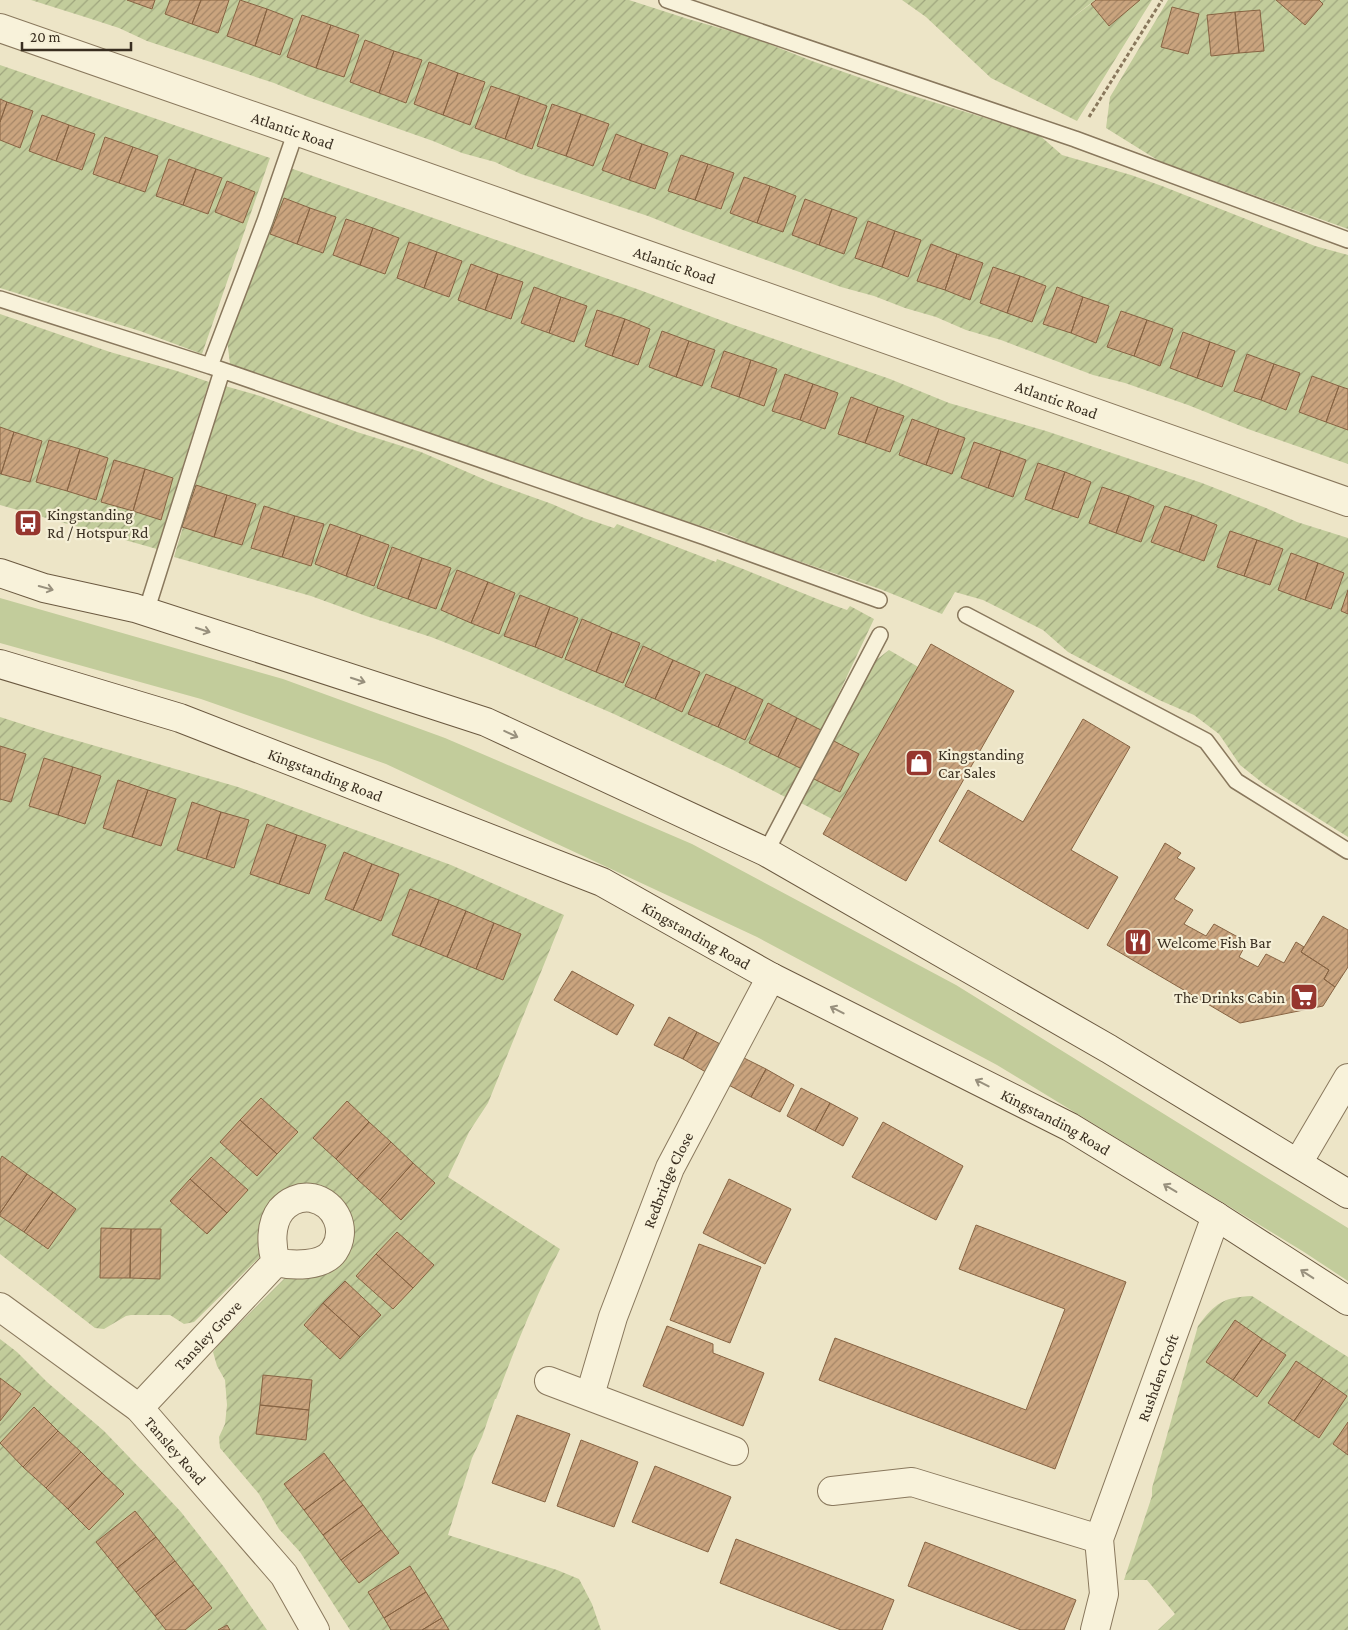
<svg xmlns="http://www.w3.org/2000/svg" width="1348" height="1630" font-family="'Crimson Pro',serif">
<defs>
<pattern id="garden-furrows" width="10" height="10" patternUnits="userSpaceOnUse" patternTransform="scale(1.25)"><rect width="10" height="10" fill="#c2cc9b"/><path d="M-1 1l2-2M0 10L10 0M9 11l2-2" fill="none" stroke="#9fa67e"/></pattern>
<pattern id="building-hatch" width="6" height="6" patternUnits="userSpaceOnUse" patternTransform="scale(1.25)"><rect width="6" height="6" fill="#caa47e"/><path d="M-1 1l2-2M0 6l6-6M5 7l2-2" fill="none" stroke="#a58667"/></pattern>
</defs>
<rect width="100%" height="100%" fill="#ede5c7"/>
<path fill="#c2cc9b" d="M 0,598 L 283,679 L 445,738 L 692,844 L 956,985 L 1348,1228 L 1348,1281 L 1304,1252 L 997,1065 L 757,937 L 386,764 L 201,699 L 0,643 Z"/>
<path fill="url(#garden-furrows)" d="M 31,0 L 629,0 L 688,19 L 751,37 L 812,61 L 907,94 L 1038,134 L 1062,155 L 1131,175 L 1162,186 L 1315,246 L 1348,255 L 1348,464 L 1248,429 L 1188,405 L 1125,383 L 1093,375 L 1001,340 L 966,330 L 936,317 L 905,308 L 874,296 L 841,287 L 683,230 L 648,216 L 521,174 L 495,162 L 462,153 L 433,141 L 308,97 L 274,83 L 147,41 L 119,28 L 85,17 Z
M 902,0 L 1095,0 L 1064,24 L 1096,0 L 1152,0 L 1077,121 L 991,78 L 926,17 Z
M 1168,0 L 1348,0 L 1348,229 L 1159,161 L 1106,128 L 1110,97 Z
M 0,65 L 270,158 L 202,354 L 140,331 L 0,288 Z
M 290,168 L 637,289 L 731,324 L 890,379 L 949,403 L 1046,431 L 1202,483 L 1266,508 L 1297,522 L 1348,538 L 1348,837 L 1265,785 L 1240,765 L 1219,734 L 1194,715 L 1159,700 L 1068,652 L 1043,630 L 983,600 L 955,592 L 942,614 L 880,589 L 755,546 L 724,533 L 661,514 L 473,450 L 407,425 L 377,416 L 251,373 L 230,364 L 227,339 Z
M 0,314 L 110,352 L 177,371 L 209,382 L 157,549 L 0,505 Z
M 225,386 L 260,396 L 357,432 L 421,452 L 488,481 L 552,504 L 584,518 L 614,528 L 617,524 L 716,562 L 717,559 C 761,575 803,595 847,610 L 850,606 L 874,619 L 789,799 L 733,770 L 614,714 L 492,661 L 431,637 L 366,616 L 311,596 L 174,557 Z
M 889,650 L 920,668 L 836,821 L 801,803 L 875,661 Z
M 0,717 L 47,732 L 238,787 L 451,865 L 564,915 L 488,1103 L 469,1132 L 448,1177 L 560,1249 C 535,1297 515,1348 496,1399 L 495,1399 L 482,1437 L 472,1458 L 448,1535 L 557,1570 L 579,1579 L 592,1604 L 601,1630 L 350,1630 L 300,1552 L 279,1529 L 259,1494 L 220,1448 L 219,1437 L 225,1424 L 227,1405 L 225,1380 L 217,1366 L 213,1352 L 219,1344 L 288,1275 L 338,1268 L 349,1228 L 308,1188 L 265,1252 L 194,1322 L 184,1324 L 170,1315 L 131,1315 L 126,1316 L 104,1329 L 95,1328 L 0,1254 Z
M 1252,1296 L 1348,1357 L 1348,1630 L 1158,1630 L 1175,1614 L 1147,1580 L 1124,1580 L 1152,1496 L 1152,1488 L 1198,1326 C 1215,1303 1224,1297 1252,1296 Z
M 0,1339 L 17,1352 L 47,1382 L 104,1431 L 155,1484 L 181,1512 L 224,1567 L 267,1630 L 0,1630 Z"/>
<path fill="url(#building-hatch)" stroke="#876443" d="M 127,0 L 155,0 L 152,9 Z
M 170,0 L 201,0 L 192,24 L 165,14 Z
M 201,0 L 229,0 L 218,33 L 192,24 Z
M 240,0 L 267,9 L 255,46 L 227,36 Z
M 1096,0 L 1140,0 L 1109,26 L 1091,4 Z
M 1276,0 L 1319,0 L 1323,4 L 1305,25 Z
M 1172,7 L 1199,14 L 1188,54 L 1161,47 Z
M 267,9 L 293,19 L 280,55 L 255,46 Z
M 1260,10 L 1264,51 L 1239,53 L 1235,12 Z
M 1235,12 L 1239,53 L 1211,56 L 1207,15 Z
M 302,15 L 331,25 L 316,68 L 287,57 Z
M 331,25 L 359,35 L 344,77 L 316,68 Z
M 365,40 L 394,51 L 379,93 L 350,82 Z
M 394,51 L 422,60 L 406,103 L 379,93 Z
M 429,62 L 458,73 L 443,115 L 414,104 Z
M 458,73 L 485,82 L 470,125 L 443,115 Z
M 491,86 L 520,96 L 505,139 L 475,128 Z
M 520,96 L 547,106 L 532,149 L 505,139 Z
M 0,99 L 7,102 L 0,122 Z
M 7,102 L 33,111 L 20,148 L 0,140 L 0,122 Z
M 552,104 L 581,114 L 566,156 L 537,146 Z
M 581,114 L 609,124 L 593,166 L 566,156 Z
M 42,115 L 69,125 L 56,161 L 29,151 Z
M 69,125 L 95,134 L 82,170 L 56,161 Z
M 616,134 L 642,144 L 629,180 L 602,170 Z
M 105,137 L 133,147 L 119,183 L 93,174 Z
M 642,144 L 668,153 L 655,189 L 629,180 Z
M 133,147 L 158,156 L 145,192 L 119,183 Z
M 681,155 L 708,164 L 695,200 L 668,191 Z
M 169,159 L 196,169 L 183,205 L 156,196 Z
M 708,164 L 734,173 L 721,209 L 695,200 Z
M 196,169 L 222,178 L 208,214 L 183,205 Z
M 744,177 L 770,186 L 757,223 L 730,213 Z
M 227,181 L 255,192 L 243,223 L 215,212 Z
M 770,186 L 796,196 L 783,232 L 757,223 Z
M 284,198 L 310,208 L 297,244 L 270,234 Z
M 805,199 L 832,209 L 819,245 L 792,235 Z
M 310,208 L 336,217 L 323,253 L 297,244 Z
M 832,209 L 857,218 L 844,254 L 819,245 Z
M 346,219 L 373,228 L 360,265 L 333,255 Z
M 868,221 L 895,231 L 882,267 L 855,258 Z
M 373,228 L 399,238 L 385,274 L 360,265 Z
M 895,231 L 921,240 L 908,277 L 882,267 Z
M 409,242 L 437,252 L 424,288 L 397,278 Z
M 931,244 L 957,254 L 945,290 L 917,281 Z
M 437,252 L 462,261 L 449,297 L 424,288 Z
M 957,254 L 983,263 L 970,300 L 945,290 Z
M 471,264 L 498,274 L 485,310 L 458,300 Z
M 993,267 L 1020,276 L 1007,313 L 980,303 Z
M 498,274 L 523,282 L 511,319 L 485,310 Z
M 1020,276 L 1046,286 L 1032,322 L 1007,313 Z
M 534,287 L 561,297 L 549,333 L 521,323 Z
M 1057,287 L 1083,297 L 1071,333 L 1043,324 Z
M 561,297 L 587,306 L 574,342 L 549,333 Z
M 1083,297 L 1109,306 L 1096,343 L 1071,333 Z
M 597,310 L 625,319 L 612,356 L 585,346 Z
M 1121,311 L 1147,320 L 1134,356 L 1107,347 Z
M 625,319 L 650,329 L 638,365 L 612,356 Z
M 1147,320 L 1173,329 L 1160,366 L 1134,356 Z
M 662,331 L 689,341 L 676,377 L 649,367 Z
M 1183,332 L 1210,342 L 1197,378 L 1170,368 Z
M 689,341 L 715,350 L 702,386 L 676,377 Z
M 1210,342 L 1235,351 L 1222,387 L 1197,378 Z
M 724,351 L 751,360 L 739,397 L 711,387 Z
M 1247,354 L 1274,364 L 1261,400 L 1234,391 Z
M 751,360 L 777,369 L 764,406 L 739,397 Z
M 1274,364 L 1300,373 L 1286,410 L 1261,400 Z
M 785,374 L 813,384 L 800,420 L 772,411 Z
M 1312,376 L 1339,386 L 1326,422 L 1299,412 Z
M 813,384 L 838,393 L 825,429 L 800,420 Z
M 1339,386 L 1348,389 L 1348,430 L 1326,422 Z
M 851,397 L 878,407 L 865,443 L 838,434 Z
M 878,407 L 904,416 L 890,452 L 865,443 Z
M 912,419 L 939,429 L 926,465 L 899,455 Z
M 0,427 L 14,432 L 1,474 L 0,473 Z
M 939,429 L 965,438 L 952,474 L 926,465 Z
M 14,432 L 42,441 L 30,482 L 1,474 Z
M 49,440 L 80,449 L 67,491 L 36,482 Z
M 974,442 L 1001,451 L 988,488 L 961,478 Z
M 80,449 L 108,458 L 96,500 L 67,491 Z
M 1001,451 L 1026,460 L 1013,497 L 988,488 Z
M 114,460 L 145,469 L 133,511 L 101,502 Z
M 1038,463 L 1065,472 L 1052,509 L 1025,499 Z
M 145,469 L 173,478 L 161,520 L 133,511 Z
M 1065,472 L 1091,482 L 1078,518 L 1052,509 Z
M 196,485 L 227,495 L 214,537 L 182,527 Z
M 1102,487 L 1129,496 L 1116,533 L 1089,523 Z
M 227,495 L 256,504 L 242,545 L 214,537 Z
M 1129,496 L 1154,506 L 1141,542 L 1116,533 Z
M 264,506 L 295,516 L 282,557 L 251,548 Z
M 1165,506 L 1192,515 L 1179,552 L 1151,542 Z
M 1192,515 L 1217,525 L 1204,561 L 1179,552 Z
M 295,516 L 324,524 L 311,566 L 282,557 Z
M 330,524 L 361,535 L 346,576 L 315,564 Z
M 1230,531 L 1257,540 L 1244,576 L 1217,567 Z
M 361,535 L 389,545 L 374,586 L 346,576 Z
M 1257,540 L 1283,549 L 1270,585 L 1244,576 Z
M 392,547 L 422,558 L 408,599 L 377,588 Z
M 1291,553 L 1318,563 L 1305,600 L 1278,590 Z
M 422,558 L 451,568 L 436,609 L 408,599 Z
M 1318,563 L 1344,573 L 1331,609 L 1305,600 Z
M 457,570 L 488,582 L 471,623 L 441,610 Z
M 488,582 L 515,593 L 499,634 L 471,623 Z
M 1348,590 L 1348,614 L 1341,611 Z
M 520,595 L 550,607 L 535,647 L 504,636 Z
M 550,607 L 578,618 L 562,658 L 535,647 Z
M 582,619 L 612,632 L 596,672 L 565,659 Z
M 612,632 L 640,643 L 623,683 L 596,672 Z
M 931,644 L 1014,691 L 906,881 L 823,834 Z
M 643,646 L 673,660 L 655,699 L 625,686 Z
M 673,660 L 700,672 L 682,712 L 655,699 Z
M 706,674 L 736,687 L 718,727 L 688,714 Z
M 736,687 L 763,700 L 745,740 L 718,727 Z
M 768,703 L 797,718 L 778,757 L 749,743 Z
M 797,718 L 823,731 L 804,770 L 778,757 Z
M 1083,719 L 1130,747 L 1071,850 L 1118,877 L 1088,929 L 939,841 L 968,790 L 1023,822 Z
M 830,739 L 859,754 L 840,792 L 812,778 Z
M 0,746 L 26,754 L 11,802 L 0,799 Z
M 44,758 L 73,767 L 58,815 L 29,806 Z
M 73,767 L 101,776 L 85,824 L 58,815 Z
M 118,780 L 148,790 L 132,837 L 103,828 Z
M 148,790 L 176,799 L 161,846 L 132,837 Z
M 192,802 L 221,812 L 206,859 L 177,850 Z
M 221,812 L 249,820 L 234,868 L 206,859 Z
M 267,824 L 297,835 L 279,884 L 250,874 Z
M 297,835 L 326,845 L 309,894 L 279,884 Z
M 1165,843 L 1181,853 L 1177,858 L 1195,868 L 1174,899 L 1193,910 L 1184,924 L 1206,936 L 1214,924 L 1247,942 L 1239,957 L 1258,967 L 1266,954 L 1284,963 L 1296,942 L 1304,947 L 1301,952 L 1329,970 L 1324,979 L 1335,987 L 1323,1006 L 1240,1023 L 1107,945 Z
M 344,852 L 372,864 L 353,910 L 325,899 Z
M 372,864 L 399,874 L 381,921 L 353,910 Z
M 410,889 L 439,900 L 420,946 L 392,935 Z
M 439,900 L 466,911 L 447,957 L 420,946 Z
M 466,911 L 494,923 L 476,969 L 447,957 Z
M 1323,916 L 1348,930 L 1348,967 L 1335,987 L 1324,979 L 1329,970 L 1301,952 Z
M 494,923 L 521,934 L 503,980 L 476,969 Z
M 572,971 L 634,1005 L 617,1035 L 554,1000 Z
M 669,1017 L 697,1032 L 683,1059 L 654,1045 Z
M 697,1032 L 726,1047 L 711,1075 L 683,1059 Z
M 738,1055 L 766,1069 L 751,1097 L 723,1082 Z
M 766,1069 L 794,1085 L 780,1112 L 751,1097 Z
M 801,1088 L 830,1103 L 815,1131 L 787,1116 Z
M 261,1098 L 298,1132 L 277,1154 L 240,1120 Z
M 347,1101 L 369,1122 L 336,1159 L 313,1138 Z
M 830,1103 L 858,1118 L 843,1146 L 815,1131 Z
M 240,1120 L 277,1154 L 257,1176 L 220,1142 Z
M 369,1122 L 391,1142 L 357,1179 L 336,1159 Z
M 883,1122 L 963,1166 L 936,1220 L 852,1177 Z
M 391,1142 L 413,1163 L 380,1200 L 357,1179 Z
M 2,1156 L 27,1174 L 0,1213 L 0,1160 Z
M 211,1157 L 248,1190 L 227,1213 L 190,1179 Z
M 413,1163 L 435,1183 L 401,1220 L 380,1200 Z
M 27,1174 L 53,1192 L 24,1232 L 0,1216 L 0,1213 Z
M 190,1179 L 227,1213 L 207,1234 L 170,1201 Z
M 729,1179 L 791,1209 L 765,1264 L 703,1233 Z
M 53,1192 L 76,1209 L 48,1249 L 24,1232 Z
M 976,1225 L 1126,1282 L 1055,1469 L 819,1380 L 835,1338 L 1026,1410 L 1065,1309 L 959,1269 Z
M 101,1228 L 131,1229 L 130,1278 L 100,1278 Z
M 131,1229 L 161,1229 L 160,1279 L 130,1278 Z
M 397,1232 L 434,1265 L 413,1288 L 376,1254 Z
M 699,1244 L 761,1267 L 730,1343 L 670,1320 Z
M 376,1254 L 413,1288 L 393,1309 L 356,1276 Z
M 345,1281 L 381,1315 L 360,1337 L 323,1303 Z
M 323,1303 L 360,1337 L 340,1359 L 304,1325 Z
M 1235,1320 L 1262,1339 L 1233,1380 L 1206,1362 Z
M 667,1326 L 713,1344 L 713,1353 L 764,1373 L 743,1426 L 643,1386 Z
M 1262,1339 L 1286,1355 L 1257,1397 L 1233,1380 Z
M 1296,1361 L 1323,1379 L 1294,1421 L 1268,1403 Z
M 263,1375 L 312,1380 L 309,1410 L 260,1405 Z
M 0,1378 L 21,1394 L 0,1421 Z
M 1323,1379 L 1347,1396 L 1319,1438 L 1294,1421 Z
M 260,1405 L 309,1410 L 306,1440 L 256,1434 Z
M 34,1407 L 58,1431 L 23,1467 L 0,1443 Z
M 517,1415 L 570,1434 L 545,1502 L 492,1483 Z
M 1348,1422 L 1348,1455 L 1333,1444 Z
M 58,1431 L 81,1452 L 46,1488 L 23,1467 Z
M 581,1440 L 638,1462 L 614,1527 L 557,1506 Z
M 81,1452 L 102,1473 L 68,1509 L 46,1488 Z
M 324,1453 L 344,1480 L 304,1510 L 284,1484 Z
M 655,1466 L 731,1497 L 708,1552 L 632,1522 Z
M 102,1473 L 124,1494 L 89,1530 L 68,1509 Z
M 344,1480 L 363,1505 L 323,1535 L 304,1510 Z
M 363,1505 L 381,1530 L 341,1560 L 323,1535 Z
M 135,1511 L 156,1537 L 117,1568 L 96,1542 Z
M 381,1530 L 399,1553 L 359,1583 L 341,1560 Z
M 156,1537 L 175,1561 L 136,1592 L 117,1568 Z
M 736,1539 L 894,1600 L 882,1630 L 841,1630 L 720,1583 Z
M 925,1542 L 1076,1600 L 1064,1630 L 1021,1630 L 908,1586 Z
M 175,1561 L 194,1585 L 155,1616 L 136,1592 Z
M 410,1566 L 426,1592 L 384,1618 L 368,1592 Z
M 194,1585 L 212,1608 L 185,1630 L 166,1630 L 155,1616 Z
M 426,1592 L 442,1618 L 422,1630 L 391,1630 L 384,1618 Z
M 442,1618 L 449,1630 L 422,1630 Z
M 227,1625 L 230,1630 L 218,1630 Z"/>
<g fill="none" stroke-linecap="round" stroke-linejoin="round">
<defs>
<path id="service" d="M 667,0 L 1075,139 L 1348,240
M 0,299 L 210,366 L 265,221 L 296,131
M 210,366 L 705,537 L 879,600
M 146,612 L 222,371
M 966,615 L 1206,741 L 1236,781 L 1348,851
M 766,852 L 880,635"/>
<g id="minor">
<path id="s1" d="M 0,28 L 296,131 L 1348,502"/>
<path d="M 1298,1163 L 1348,1078"/>
<path id="s2" d="M 0,1307 L 139,1408 L 284,1575 L 315,1630"/>
<path d="M 549,1381 L 734,1451"/>
<path id="s3" d="M 590,1395 L 613,1317 L 670,1168 L 771,977"/>
<path id="s4" d="M 139,1408 L 276,1262 C 292,1266 323,1267 334,1251 C 348,1230 336,1203 312,1198 C 300,1196 289,1201 281,1210 C 270,1224 271,1246 276,1262"/>
<path d="M 832,1491 L 912,1482 L 1099,1539"/>
<path id="s5" d="M 1095,1630 L 1104,1594 L 1099,1539 L 1216,1216"/>
</g>
<g id="secondary">
<path d="M 0,573 L 44,588 L 135,608 L 486,722 L 766,852 L 1109,1049 L 1348,1194"/>
<path id="s6" d="M 0,664 L 180,718 L 602,882 L 771,977 L 1070,1127 L 1216,1216 L 1348,1301"/>
</g>
</defs>
<use href="#service" stroke="#89785d" stroke-width="18"/>
<use href="#minor" stroke="#89785d" stroke-width="30"/>
<use href="#secondary" stroke="#6b5940" stroke-width="30"/>
<path stroke="#89785d" stroke-width="3" stroke-dasharray="4 2.5" stroke-linecap="butt" d="M 1089,117 L 1162,0"/>
<use href="#service" stroke="#f8f2da" stroke-width="15"/>
<use href="#minor" stroke="#f8f2da" stroke-width="28"/>
<use href="#secondary" stroke="#f8f2da" stroke-width="28"/>
</g>
<defs><path id="oneway-shaft" d="M-6 0H5M1.5-3L5.5 0L1.5 3" fill="none" stroke-width="1.6" stroke-linecap="round" stroke-linejoin="round" transform="scale(1.25)"/></defs>
<g stroke="#98907d">
<use href="#oneway-shaft" transform="translate(46 588) rotate(15)"/>
<use href="#oneway-shaft" transform="translate(203 630) rotate(18)"/>
<use href="#oneway-shaft" transform="translate(358 680) rotate(18)"/>
<use href="#oneway-shaft" transform="translate(511 734) rotate(25)"/>
<use href="#oneway-shaft" transform="translate(837 1010) rotate(-153)"/>
<use href="#oneway-shaft" transform="translate(982 1083) rotate(-153)"/>
<use href="#oneway-shaft" transform="translate(1170 1188) rotate(-149)"/>
<use href="#oneway-shaft" transform="translate(1307 1274) rotate(-147)"/>
</g>
<defs>
<symbol id="bus-square" viewBox="-11 -11 22 22"><rect x="-9" y="-9" width="18" height="18" rx="4" fill="#96362e" stroke="#f5efd6"/><path d="M-5-6H5V4H4V6H2V4H-2V6H-4V4H-5ZM-3.5-4V0h7V-4ZM-3.5 1.2v1.5H-2V1.2ZM2 1.2v1.5H3.5V1.2Z" fill="#fff"/></symbol>
<symbol id="shop-square" viewBox="-11 -11 22 22"><rect x="-9" y="-9" width="18" height="18" rx="4" fill="#96362e" stroke="#f5efd6"/><path d="M-5-2.5h2.3a2.7 3.5 0 0 1 5.4 0H5L5.5 6h-11ZM-1.5-2.5h3a1.5 2.3 0 0 0-3 0Z" fill="#fff"/></symbol>
<symbol id="restaurant-square" viewBox="-11 -11 22 22"><rect x="-9" y="-9" width="18" height="18" rx="4" fill="#96362e" stroke="#f5efd6"/><path d="M-5-6h1v4h1v-4h1v4h1v-4h1v5L-1.5 .5V6h-2V.5L-5-1ZM5-6V6H3V1.5H1.5Q1.5-4 5-6Z" fill="#fff"/></symbol>
<symbol id="supermarket-square" viewBox="-11 -11 22 22"><rect x="-9" y="-9" width="18" height="18" rx="4" fill="#96362e" stroke="#f5efd6"/><path d="M-6-5.5h2.5l.6 2H6L4.5 2H-2.5L-4.4-4H-6ZM-1.5 3.2a1.3 1.3 0 1 0 .1 0ZM3 3.2a1.3 1.3 0 1 0 .1 0Z" fill="#fff"/></symbol>
</defs>
<g fill-rule="evenodd">
<use href="#bus-square" x="12" y="507" width="32" height="32"/>
<use href="#shop-square" x="903" y="747" width="32" height="32"/>
<use href="#restaurant-square" x="1122" y="926" width="32" height="32"/>
<use href="#supermarket-square" x="1288" y="981" width="32" height="32"/>
</g>
<g text-anchor="middle" stroke-width="4.5" stroke-linejoin="round" paint-order="stroke">
<g font-size="16" fill="#392e20" stroke="#f5efd6">
<text dy="6" stroke="none"><textPath href="#s1" startOffset="310">Atlantic Road</textPath></text>
<text dy="6" stroke="none"><textPath href="#s1" startOffset="715">Atlantic Road</textPath></text>
<text dy="6" stroke="none"><textPath href="#s1" startOffset="1120">Atlantic Road</textPath></text>
<text dy="6" stroke="none"><textPath href="#s6" startOffset="344">Kingstanding Road</textPath></text>
<text dy="6" stroke="none"><textPath href="#s6" startOffset="749">Kingstanding Road</textPath></text>
<text dy="6" stroke="none"><textPath href="#s6" startOffset="1154">Kingstanding Road</textPath></text>
<text dy="6" stroke="none"><textPath href="#s3" startOffset="229">Redbridge Close</textPath></text>
<text dy="6" stroke="none"><textPath href="#s4" startOffset="100">Tansley Grove</textPath></text>
<text dy="6" stroke="none"><textPath href="#s5" startOffset="264">Rushden Croft</textPath></text>
<text dy="6" stroke="none"><textPath href="#s2" startOffset="228">Tansley Road</textPath></text>
</g>
<g font-size="16" fill="#392e20" stroke="#f5efd6" text-anchor="start">
<text x="47" y="520">Kingstanding<tspan x="47" dy="18">Rd / Hotspur Rd</tspan></text>
<text x="938" y="760">Kingstanding<tspan x="938" dy="18">Car Sales</tspan></text>
<text x="1157" y="948">Welcome Fish Bar</text>
<text x="1285" y="1003" text-anchor="end">The Drinks Cabin</text>
</g>
</g>
<path d="M22 42v8h109v-8" fill="none" stroke="#392e20" stroke-width="2.5"/>
<text x="30" y="42" font-size="15" fill="#392e20" stroke="#f5efd6" stroke-width="4" paint-order="stroke">20 m</text>
</svg>
